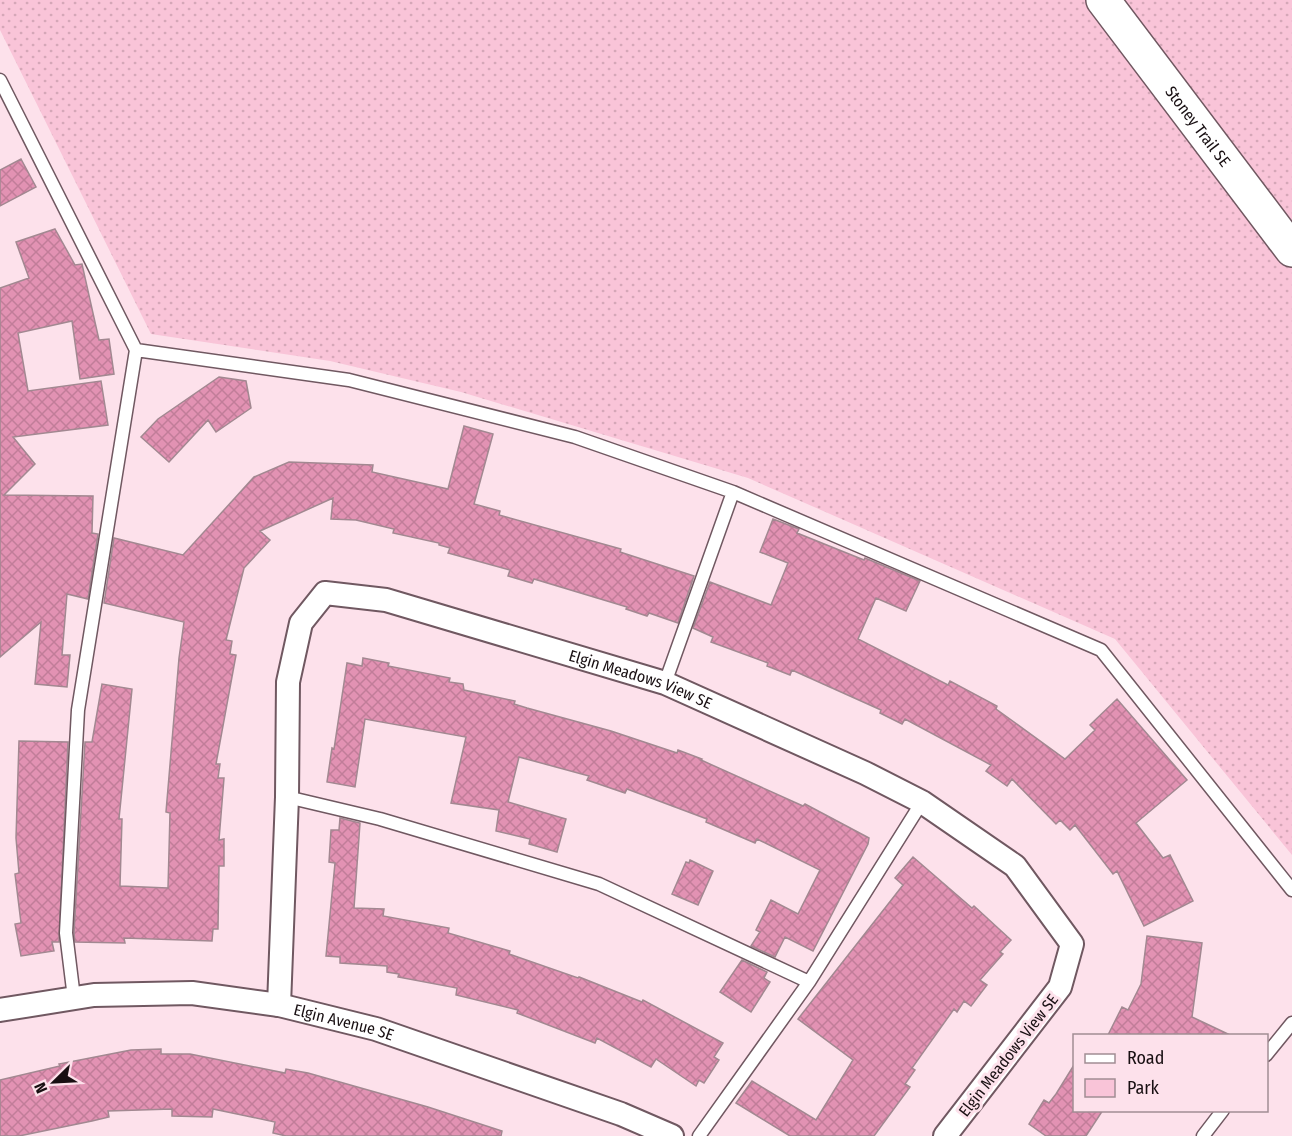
<svg xmlns="http://www.w3.org/2000/svg" width="1292" height="1136" font-family="'Fira Sans Condensed',sans-serif">
<defs>
<pattern id="green-dots" width="8" height="8" patternUnits="userSpaceOnUse" patternTransform="scale(1.5)"><rect width="8" height="8" fill="#f9c4d8"/><path d="M2 2h.1M6 6h.1" fill="none" stroke="#d5a7b8" stroke-width="1.8" stroke-linecap="round"/></pattern>
<pattern id="building-cross-hatch" width="8" height="8" patternUnits="userSpaceOnUse" patternTransform="scale(1.5)"><rect width="8" height="8" fill="#e292b3"/><path d="M0 0l8 8M0 8l8-8" fill="none" stroke="#c17d99"/></pattern>
</defs>
<rect width="100%" height="100%" fill="#fde1eb"/>
<path fill="url(#green-dots)" d="M 0,0 L 1292,0 L 1292,855 L 1115,639 L 748,478 L 461,392 L 330,361 L 151,334 L 0,30 Z"/>
<path fill="url(#building-cross-hatch)" stroke="#a28891" stroke-width="1.5" d="M 21,159 L 36,187 L 0,206 L 0,170 Z
M 55,229 L 75,265 L 82,264 L 99,340 L 109,339 L 114,374 L 80,379 L 72,321 L 18,333 L 28,391 L 101,381 L 108,425 L 13,437 L 35,464 L 4,495 L 93,496 L 92,533 L 98,534 L 88,599 L 67,594 L 62,655 L 70,655 L 67,687 L 35,684 L 41,622 L 0,657 L 0,288 L 29,278 L 16,242 Z
M 219,377 L 246,381 L 251,408 L 216,432 L 208,420 L 169,462 L 141,437 L 158,419 Z
M 464,426 L 493,434 L 474,504 L 500,511 L 499,515 L 621,549 L 620,552 L 694,576 L 678,623 L 649,613 L 647,616 L 626,609 L 627,607 L 534,579 L 532,583 L 508,576 L 510,570 L 448,553 L 450,548 L 439,545 L 439,543 L 393,533 L 394,529 L 356,520 L 331,519 L 333,498 L 260,531 L 270,540 L 244,568 L 226,640 L 232,641 L 230,654 L 236,655 L 216,764 L 220,764 L 218,778 L 224,778 L 219,840 L 224,839 L 224,866 L 219,866 L 218,929 L 213,929 L 212,941 L 124,938 L 125,943 L 75,942 L 74,933 L 85,742 L 92,742 L 102,684 L 132,689 L 119,819 L 122,819 L 120,886 L 168,888 L 170,813 L 166,812 L 179,658 L 184,622 L 104,603 L 114,538 L 183,555 L 254,477 L 289,462 L 373,465 L 372,472 L 448,489 Z
M 773,519 L 799,529 L 797,533 L 864,560 L 865,558 L 920,581 L 906,611 L 876,598 L 858,639 L 948,685 L 950,681 L 997,706 L 996,709 L 1065,759 L 1095,730 L 1090,725 L 1117,699 L 1187,780 L 1136,823 L 1163,858 L 1170,855 L 1193,901 L 1144,926 L 1117,871 L 1113,874 L 1075,825 L 1070,830 L 1060,820 L 1056,824 L 1012,779 L 1007,786 L 986,771 L 991,765 L 905,719 L 902,724 L 880,713 L 881,710 L 792,670 L 790,675 L 767,666 L 768,663 L 711,642 L 713,637 L 693,628 L 710,582 L 771,605 L 788,563 L 760,552 Z
M 363,658 L 389,663 L 388,666 L 450,678 L 449,682 L 463,684 L 464,690 L 515,701 L 514,704 L 527,708 L 611,731 L 677,753 L 678,750 L 702,759 L 701,760 L 803,806 L 805,804 L 869,838 L 868,844 L 813,951 L 785,937 L 775,957 L 751,946 L 760,932 L 756,930 L 771,900 L 798,914 L 820,870 L 757,839 L 755,843 L 706,822 L 707,819 L 627,789 L 625,793 L 587,780 L 589,776 L 519,757 L 508,802 L 566,819 L 557,852 L 529,844 L 530,839 L 496,831 L 499,810 L 451,803 L 466,737 L 365,719 L 355,787 L 327,782 L 332,748 L 334,749 L 347,663 L 362,666 Z
M 19,741 L 68,742 L 59,942 L 52,942 L 54,951 L 21,956 L 15,924 L 21,923 L 15,874 L 19,873 L 16,838 Z
M 340,818 L 360,823 L 354,908 L 384,909 L 383,916 L 449,928 L 448,933 L 510,951 L 509,954 L 578,978 L 579,977 L 642,1002 L 643,1000 L 723,1043 L 714,1057 L 719,1060 L 704,1083 L 699,1080 L 696,1086 L 656,1059 L 651,1067 L 597,1038 L 595,1043 L 517,1013 L 518,1010 L 456,995 L 457,988 L 398,977 L 399,974 L 387,972 L 387,966 L 340,963 L 340,957 L 326,956 L 335,863 L 329,862 L 331,830 L 339,830 Z
M 913,857 L 972,908 L 974,906 L 1011,940 L 1000,952 L 1003,954 L 980,980 L 987,985 L 971,1006 L 964,1001 L 957,1012 L 954,1009 L 912,1068 L 915,1070 L 905,1084 L 910,1087 L 874,1136 L 790,1136 L 736,1103 L 752,1081 L 816,1120 L 853,1060 L 798,1019 L 903,885 L 895,878 Z
M 690,860 L 713,871 L 698,905 L 672,894 L 686,862 L 689,863 Z
M 1147,936 L 1202,943 L 1192,1017 L 1230,1035 L 1108,1035 L 1122,1007 L 1128,1010 L 1141,984 Z
M 742,960 L 767,972 L 764,978 L 770,982 L 751,1012 L 720,992 Z
M 161,1049 L 161,1054 L 190,1054 L 285,1073 L 286,1069 L 308,1073 L 428,1107 L 502,1131 L 501,1136 L 286,1136 L 273,1133 L 275,1122 L 213,1109 L 212,1117 L 172,1116 L 172,1109 L 108,1111 L 109,1117 L 92,1121 L 19,1136 L 0,1136 L 0,1080 L 60,1066 L 59,1064 L 131,1050 Z
M 1074,1065 L 1074,1110 L 1103,1110 L 1086,1136 L 1046,1136 L 1029,1124 L 1044,1100 L 1049,1103 L 1056,1094 Z"/>
<g fill="none" stroke-linecap="round" stroke-linejoin="round">
<defs>
<path id="service" d="M 0,80 L 136,350 L 78,710 L 66,933 L 74,998
M 136,350 L 349,380 L 575,437 L 733,492 L 1101,650 L 1292,890
M 665,683 L 733,492
M 287,797 L 380,819 L 599,884 L 809,982
M 1266,1055 L 1292,1023
M 699,1136 L 809,982 L 922,802
M 1203,1136 L 1223,1110"/>
<g id="minor">
<path id="s1" d="M 279,1005 L 287,797 L 288,682 L 301,623 L 325,593 L 386,600 L 665,683 L 865,773 L 922,802 L 1015,866 L 1072,944 L 1060,987 L 945,1136"/>
<path id="s2" d="M 0,1010 L 94,995 L 192,993 L 279,1005 L 376,1029 L 621,1114 L 672,1136"/>
</g>
<g id="motorway">
<path id="s3" d="M 1103,0 L 1292,250"/>
</g>
</defs>
<use href="#service" stroke="#705861" stroke-width="15"/>
<use href="#minor" stroke="#705861" stroke-width="26"/>
<use href="#motorway" stroke="#705861" stroke-width="36"/>
<use href="#service" stroke="#fff" stroke-width="12"/>
<use href="#minor" stroke="#fff" stroke-width="22"/>
<use href="#motorway" stroke="#fff" stroke-width="33"/>
</g>
<g text-anchor="middle" stroke-width="6" stroke-linejoin="round" paint-order="stroke">
<g font-size="16" fill="#180f12" stroke="#fde1eb">
<text dy="6" stroke="none"><textPath href="#s3" startOffset="158">Stoney Trail SE</textPath></text>
<text dy="6" stroke="none"><textPath href="#s1" startOffset="750">Elgin Meadows View SE</textPath></text>
<text dy="6" stroke="none"><textPath href="#s2" startOffset="348">Elgin Avenue SE</textPath></text>
<text transform="translate(1008 1055) rotate(-52)" y="6">Elgin Meadows View SE</text>
</g>
</g>
<rect x="1073" y="1034" width="195" height="78" fill="#fde1eb" stroke="#a18d94" stroke-width="1.5"/>
<rect x="1085" y="1054" width="30" height="9" fill="#ffffff" stroke="#a18d94" stroke-width="1.5"/>
<text x="1127" y="1064" font-size="18" fill="#180f12">Road</text>
<rect x="1085" y="1079" width="30" height="18" fill="#f9c4d8" stroke="#a18d94" stroke-width="1.5"/>
<text x="1127" y="1094" font-size="18" fill="#180f12">Park</text>
<g transform="translate(54 1082) rotate(246)" stroke="#fde1eb" stroke-width="4.5" paint-order="stroke">
<path d="M0-4.5L10 22L0 15L-10 22Z" fill="#180f12"/>
<text y="-9" font-size="16" font-weight="bold" text-anchor="middle" fill="#180f12">N</text>
</g>
</svg>
